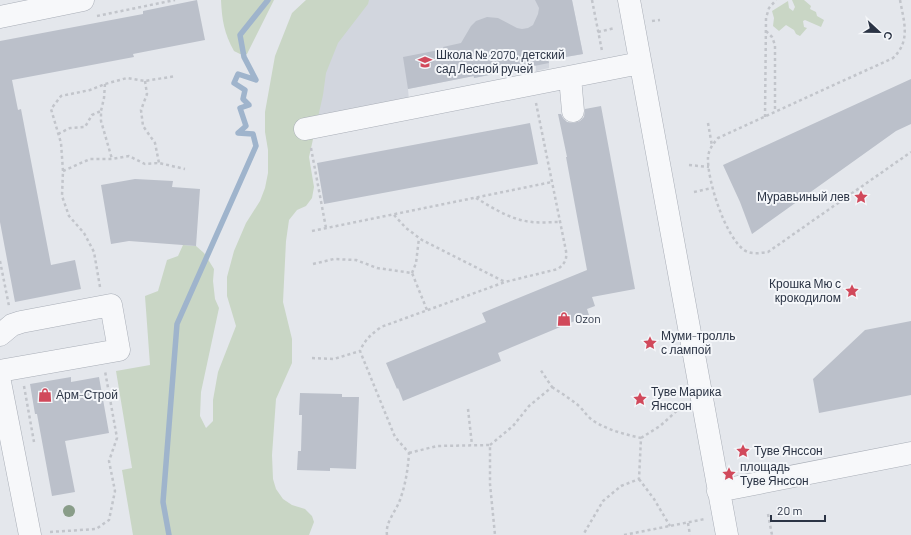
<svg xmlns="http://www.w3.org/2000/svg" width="911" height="535" font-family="Barlow,sans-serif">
<rect width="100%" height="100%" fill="#e4e7ec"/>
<path fill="#d2d6de" d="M 326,0 L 572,0 L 583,54 L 549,60 L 549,68 L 536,71 L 536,64 L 516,68 L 517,70 L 474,78 L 473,76 L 408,89 L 409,100 L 279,124 Z"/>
<path fill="#c9d6c5" d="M 221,0 L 274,0 L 247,54 L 240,54 L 234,51 C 224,33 222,20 221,0 Z
M 306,0 L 369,0 L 368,4 L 338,43 L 326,73 L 323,95 L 309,157 L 314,187 L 312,198 L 306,206 L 297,210 L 289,220 L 286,241 L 283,302 L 292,339 L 292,363 L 276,399 L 272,455 L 273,479 L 276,489 L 283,499 L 292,505 L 305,509 L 312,516 L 314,522 L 309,535 L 133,535 L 122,470 L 132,468 L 116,371 L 150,365 L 145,296 L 158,291 L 167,260 L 178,256 L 183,245 L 196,246 L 204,253 L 214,269 L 213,281 L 215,299 L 219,308 L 201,392 L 200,416 L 206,428 L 213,421 L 213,400 L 218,372 L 236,326 L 227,296 L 227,277 L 234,251 L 246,223 L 260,201 L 265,188 L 268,173 L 268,150 L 265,132 L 265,112 L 275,56 L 292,13 Z
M 792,0 L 804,0 L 811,6 L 810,9 L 816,12 L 817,16 L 824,20 L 821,27 L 805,20 L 803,21 L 804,27 L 807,28 L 800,36 L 796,34 L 794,30 L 786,25 L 779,31 L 773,26 L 774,18 L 772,11 L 788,1 L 789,8 L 793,11 L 795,7 Z"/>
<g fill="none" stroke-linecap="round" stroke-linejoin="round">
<path stroke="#9fb4cc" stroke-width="5.5" d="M 169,535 L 163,502 L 177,324 L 256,146 L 253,134 L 238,133 L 246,126 L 240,108 L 249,105 L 243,99 L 245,90 L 234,83 L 238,74 L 256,80 L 244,57 L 240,35 L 268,0"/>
</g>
<path fill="#bbc0ca" d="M 197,0 L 205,40 L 133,54 L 134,57 L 12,80 L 18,110 L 21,109 L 51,265 L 75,260 L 81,289 L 15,302 L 0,222 L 0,41 L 143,14 L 143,11 Z
M 535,0 L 572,0 L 583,54 L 548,60 L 549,63 L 474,78 L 474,76 L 408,89 L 403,57 L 444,49 L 443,47 L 461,43 L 471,26 L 476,21 L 487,17 L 498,18 L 517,28 L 522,29 L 528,28 L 533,25 L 538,14 L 539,8 Z
M 911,79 L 911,124 L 896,131 L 752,234 L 740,202 L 723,165 Z
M 601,106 L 635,289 L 592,297 L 595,306 L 587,309 L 589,315 L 498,353 L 501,361 L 403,401 L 398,388 L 397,389 L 386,363 L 486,322 L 482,313 L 587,270 L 566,157 L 567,157 L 558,114 L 561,114 L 563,118 L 567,122 L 574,123 L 580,121 L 584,117 L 585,109 Z
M 530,123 L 538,164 L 324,204 L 317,163 Z
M 135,179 L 173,181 L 172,187 L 200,189 L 196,246 L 129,241 L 111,244 L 101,185 Z
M 911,321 L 911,395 L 819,413 L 813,379 L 865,330 Z
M 71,377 L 71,382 L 99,377 L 109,433 L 65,441 L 75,492 L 52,496 L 37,414 L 35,414 L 30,384 Z
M 300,393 L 342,394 L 342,397 L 359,397 L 356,469 L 330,468 L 330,471 L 297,470 L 298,451 L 301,451 L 302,415 L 299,415 Z"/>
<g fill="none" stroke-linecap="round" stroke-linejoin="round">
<defs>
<path id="minor" d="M 629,0 L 727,535
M 0,17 L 83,0
M 570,77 L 573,111
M 305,129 L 640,63
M 0,335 L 12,325 L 21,322 L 111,305 L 119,350 L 0,371
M 0,382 L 30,535
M 718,491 L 911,453"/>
</defs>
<use href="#minor" stroke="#a9aeb7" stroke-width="23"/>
<path stroke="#c2c5cb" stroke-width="2.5" stroke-dasharray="3 3" stroke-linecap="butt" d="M 592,0 L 602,51
M 900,0 C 904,22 911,41 893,58 L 718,138 C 713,144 709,149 708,157 C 707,180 725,236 744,250 C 751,255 760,253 768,252 L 911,152
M 97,16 L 175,0
M 652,21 L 660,20
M 766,31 L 772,37 L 775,45 L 775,112
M 598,32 L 615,28
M 145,81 L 147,94 L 141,110 L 143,126 L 155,143 L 159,163
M 105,84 L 104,98 L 101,111 L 101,121 L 112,159
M 765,117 L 766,18 L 769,8 L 776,0
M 708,123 L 712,146
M 58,134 L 70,128 L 85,127 L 92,115 L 101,111
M 311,148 L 326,228
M 689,165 L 709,167
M 63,171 L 90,159 L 112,159 L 129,156 L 145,164 L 159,163 L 185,169
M 694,192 L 712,188
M 476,198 C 493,208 511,220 532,222 C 541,223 551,222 560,222
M 394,215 L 406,228 L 422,240 L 505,282
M 312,231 L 552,182
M 0,261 L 9,306
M 313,264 L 334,259 L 356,260 L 377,268 L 412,273 L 427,310
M 412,273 L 416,263 L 419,238
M 100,287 L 94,252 L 84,233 L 69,216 L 62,196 L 63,171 L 61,143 L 51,109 L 61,96 L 90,90 L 105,84 L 127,78 L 145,81 L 176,76
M 312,358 L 334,359 L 360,351
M 24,386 L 34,442
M 552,387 C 561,393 571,399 579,406 C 584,411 587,416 592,420 C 607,430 624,434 641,438 L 639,479 L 621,486 L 603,501 L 583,535
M 468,409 L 472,445
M 641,438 L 660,426 L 680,408
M 490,445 L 513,426 L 529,406 L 552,387 L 540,369
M 409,453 L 437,446 L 490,445 L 490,484 L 495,535
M 639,479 L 654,499 L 670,526
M 768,514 L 772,535
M 688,523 L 690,535
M 50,532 L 96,529 L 109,520 L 115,491 L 109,461 L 117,438 L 105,371
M 387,535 C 385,521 397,511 401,497 C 406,482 408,468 409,453 L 395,437 L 360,351 C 365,339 372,334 381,327 L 505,282 L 558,269 C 565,263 567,260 566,251 L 536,103
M 624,535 L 705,519"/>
<use href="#minor" stroke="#f7f8fa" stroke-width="22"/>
</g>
<circle fill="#899d89" cx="69" cy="511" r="6"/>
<defs>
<symbol id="school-bare" viewBox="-9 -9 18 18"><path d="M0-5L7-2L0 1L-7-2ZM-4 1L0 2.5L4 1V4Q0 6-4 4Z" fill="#d1495b" stroke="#f4f6f9" stroke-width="2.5" paint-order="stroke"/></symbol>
<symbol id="sight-bare" viewBox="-9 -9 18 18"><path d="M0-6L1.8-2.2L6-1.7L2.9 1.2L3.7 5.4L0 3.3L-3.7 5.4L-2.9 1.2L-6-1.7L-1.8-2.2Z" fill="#d1495b" stroke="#f4f6f9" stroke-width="2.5" paint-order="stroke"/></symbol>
<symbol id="shop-bare" viewBox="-9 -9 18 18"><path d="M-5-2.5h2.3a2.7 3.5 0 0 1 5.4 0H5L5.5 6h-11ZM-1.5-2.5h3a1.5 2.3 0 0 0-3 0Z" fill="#d1495b" stroke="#f4f6f9" stroke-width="2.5" paint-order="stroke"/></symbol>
</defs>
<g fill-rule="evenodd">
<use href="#school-bare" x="415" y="52" width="20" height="20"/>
<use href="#sight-bare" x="851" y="187" width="20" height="20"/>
<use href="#sight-bare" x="842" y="281" width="20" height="20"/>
<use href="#shop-bare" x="554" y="309" width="20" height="20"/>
<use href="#sight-bare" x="640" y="333" width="20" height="20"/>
<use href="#shop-bare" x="35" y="385" width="20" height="20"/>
<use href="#sight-bare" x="630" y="389" width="20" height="20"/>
<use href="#sight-bare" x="733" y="441" width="20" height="20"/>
<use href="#sight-bare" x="719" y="464" width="20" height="20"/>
</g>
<g text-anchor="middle" stroke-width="4" stroke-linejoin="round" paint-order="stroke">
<g font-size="12" fill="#2b3445" stroke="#f4f6f9" text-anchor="start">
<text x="436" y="59">Школа № 2070, детский<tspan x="436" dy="14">сад Лесной ручей</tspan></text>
<text x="850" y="201" text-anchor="end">Муравьиный лев</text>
<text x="841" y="288" text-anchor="end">Крошка Мю с<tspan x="841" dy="14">крокодилом</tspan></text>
<text x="575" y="323">Ozon</text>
<text x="661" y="340">Муми-тролль<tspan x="661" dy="14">с лампой</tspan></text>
<text x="651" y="396">Туве Марика<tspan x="651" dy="14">Янссон</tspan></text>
<text x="56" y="399">Арм-Строй</text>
<text x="754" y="455">Туве Янссон</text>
<text x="740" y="471">площадь<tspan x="740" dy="14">Туве Янссон</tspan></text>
</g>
</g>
<g transform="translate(879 32) rotate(112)" stroke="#f4f6f9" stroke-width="3" paint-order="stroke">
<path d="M0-3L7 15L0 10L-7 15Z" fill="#2b3445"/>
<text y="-6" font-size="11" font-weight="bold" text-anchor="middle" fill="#2b3445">С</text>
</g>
<path d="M771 515v6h54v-6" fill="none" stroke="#2b3445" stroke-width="2"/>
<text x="777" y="515" font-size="12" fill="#2b3445" stroke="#f4f6f9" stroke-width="3" paint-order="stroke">20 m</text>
</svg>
